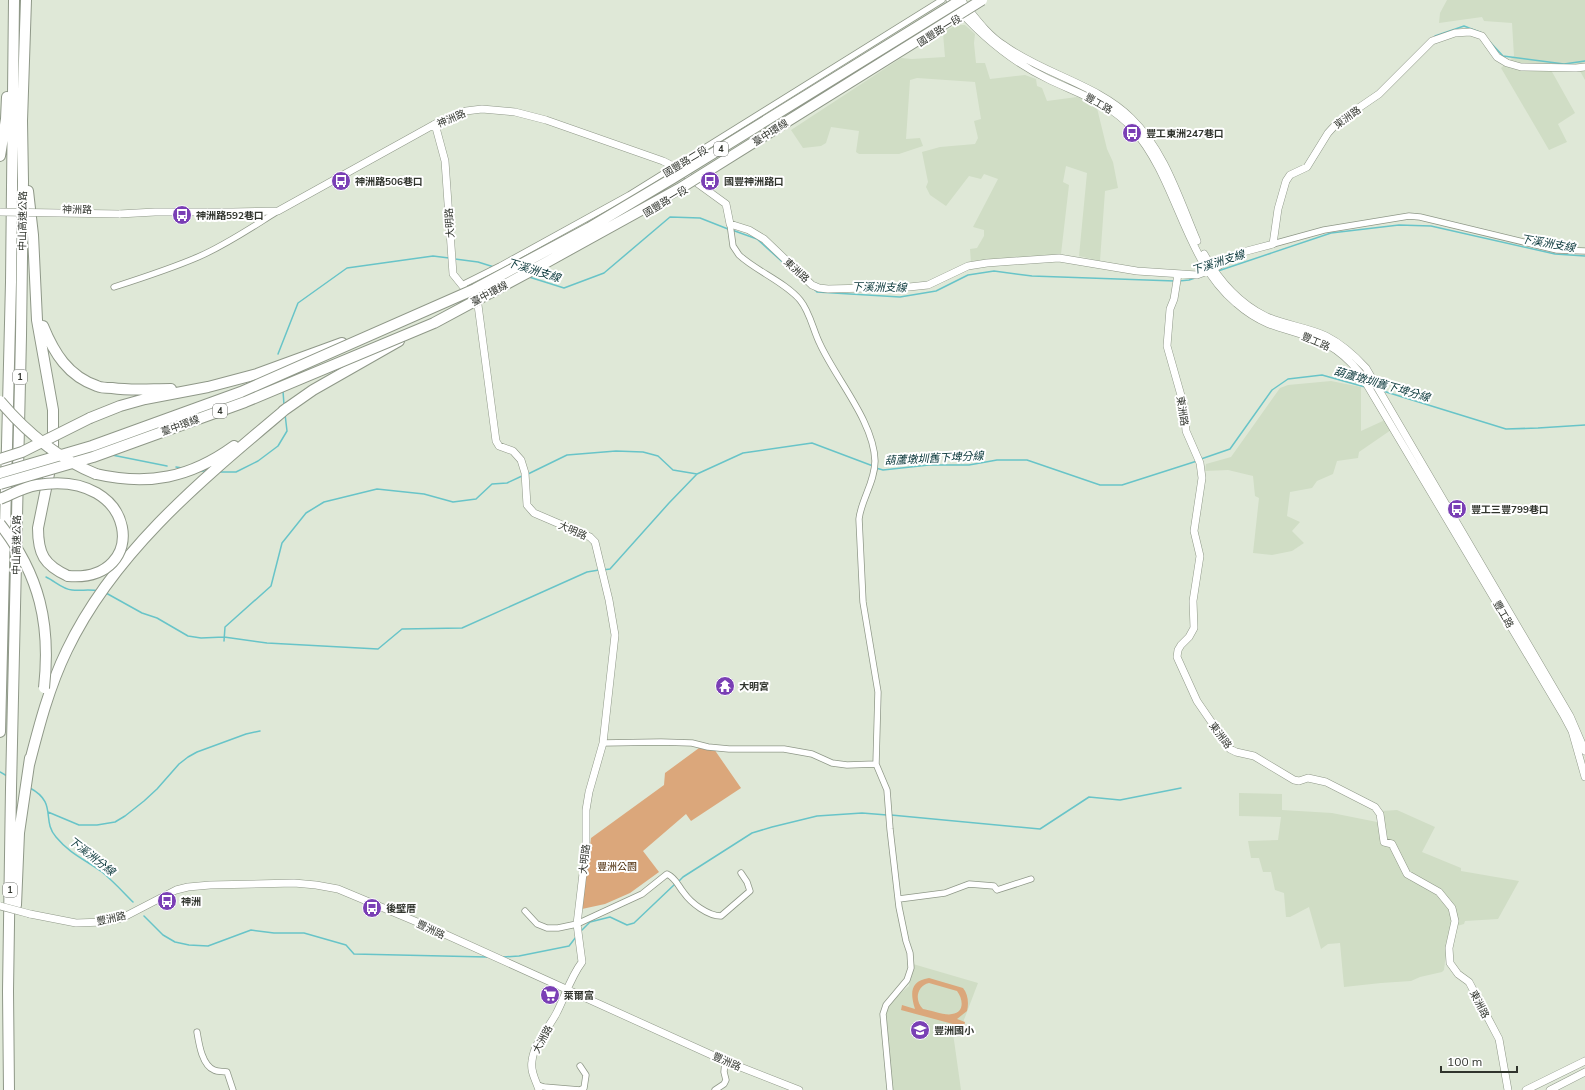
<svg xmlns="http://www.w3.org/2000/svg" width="1585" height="1090" font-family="Mulish,'Noto Sans TC',sans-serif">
<rect width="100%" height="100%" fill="#dfe8d7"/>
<path fill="#d0ddc5" d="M 1447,0 L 1585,0 L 1585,80 L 1580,71 L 1551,70 L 1575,113 L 1558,124 L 1567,142 L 1549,150 L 1501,68 L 1514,56 L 1512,23 L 1484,21 L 1482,17 L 1439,23 L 1440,13 Z
M 956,25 L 965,25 L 975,34 L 974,43 L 976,63 L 985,63 L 990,79 L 1025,75 L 1036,79 L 1037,86 L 1042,88 L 1047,101 L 1077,97 L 1096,104 L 1107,149 L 1113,162 L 1118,188 L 1105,191 L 1100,261 L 1079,256 L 1087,173 L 1066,166 L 1063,182 L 1069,185 L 1061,254 L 1031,259 L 971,263 L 970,249 L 977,248 L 984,236 L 984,230 L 973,227 L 998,179 L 984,174 L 981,179 L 969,176 L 946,206 L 930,195 L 926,187 L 928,182 L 922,152 L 940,147 L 975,144 L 978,138 L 974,121 L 981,119 L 975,82 L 917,78 L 910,80 L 906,139 L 920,138 L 923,146 L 899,154 L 859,154 L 856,152 L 859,131 L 831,127 L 826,143 L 821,146 L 803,148 L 791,130 L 901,58 L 912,59 L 945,57 L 943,33 Z
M 1331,381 L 1361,387 L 1361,431 L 1385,420 L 1391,430 L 1359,452 L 1358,458 L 1337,461 L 1333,474 L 1317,481 L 1312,488 L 1290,492 L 1287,516 L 1300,522 L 1292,531 L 1304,543 L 1292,551 L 1272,555 L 1253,553 L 1259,498 L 1255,496 L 1253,476 L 1228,470 L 1205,471 L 1206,464 L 1231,457 L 1280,388 L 1288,385 Z
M 1239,793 L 1282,794 L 1282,810 L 1332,813 L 1382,823 L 1382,811 L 1397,810 L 1435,827 L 1422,852 L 1461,868 L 1461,871 L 1519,881 L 1498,919 L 1465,921 L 1464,924 L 1457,926 L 1448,937 L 1444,970 L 1442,972 L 1420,977 L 1411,981 L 1381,983 L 1344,987 L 1340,943 L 1328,944 L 1321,949 L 1309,907 L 1290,917 L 1286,917 L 1284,893 L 1275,890 L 1271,872 L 1263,872 L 1259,858 L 1251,858 L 1248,841 L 1278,840 L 1281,817 L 1239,816 Z
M 913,964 L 978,983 L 962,1025 L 952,1026 L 961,1090 L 891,1090 L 886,1005 L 909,986 Z"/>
<path fill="#dba77b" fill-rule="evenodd" d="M 699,748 L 714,749 L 741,788 L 691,821 L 686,814 L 643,851 L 659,872 L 630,893 L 605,904 L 582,909 L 591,838 L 664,785 L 665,773 Z
M 929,978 L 963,988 C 968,994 969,1003 967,1011 L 957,1019 L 965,1022 L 964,1027 L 901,1010 L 902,1005 L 915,1009 C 910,993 910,981 929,978 ZM 929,983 L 957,991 C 963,999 965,1012 952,1014 C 946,1016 930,1010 923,1009 C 914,1000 917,986 929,983 Z"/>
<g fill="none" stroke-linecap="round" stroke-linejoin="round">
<path stroke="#68c4c8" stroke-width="1.5" d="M 1435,36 L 1464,26 L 1482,33
M 1490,42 L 1503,56 L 1564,64 L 1585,61
M 732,230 L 757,239 L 788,267
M 455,259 L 478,262 L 494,267
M 1218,271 L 1331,233 L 1399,225 L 1431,226 L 1555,254 L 1585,256
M 529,277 L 564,288 L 604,273 L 670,217 L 700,218 L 728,229
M 1179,281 L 1189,280 L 1195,278
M 814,289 L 817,292 L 900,297 L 936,291 L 968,275 L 994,271 L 1032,276 L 1175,281
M 278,354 L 298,303 L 347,268 L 433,256 L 449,258
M 283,391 L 284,405
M 1383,391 L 1506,429 L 1538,428 L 1585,425
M 112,455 L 167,466
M 1201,459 L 1230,449 L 1272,390 L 1288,379 L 1322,375 L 1365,387
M 176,467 L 182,468
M 876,468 L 883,470 L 929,465 L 969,465 L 997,460 L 1027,460 L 1100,485 L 1122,485 L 1197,461
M 200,471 L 208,471
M 220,472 L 236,472 L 258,461 L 278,446 L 287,431 L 285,414
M 528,474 L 567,455 L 616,451 L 643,452 L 658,456 L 673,470 L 697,474 L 743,453 L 812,443 L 873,466
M 603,570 L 610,569 L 669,503 L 697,474
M 46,577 C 55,581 62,589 72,590 C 81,591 90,589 99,591
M 106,593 L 142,613 L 157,618 L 188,636 L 201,638 L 224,637 L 267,643 L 378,649 L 402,629 L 462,628 L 587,572 L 599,570
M 224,641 L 225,627 L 271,586 L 282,543 L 306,513 L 324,502 L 377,489 L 424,494 L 453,502 L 476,499 L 492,484 L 507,483 L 522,476
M 0,772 L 7,776
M 30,788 C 58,803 41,820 56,837 C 70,854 86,860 102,872 C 113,881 123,892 133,902
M 48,812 L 79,825 L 97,825 L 115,822 L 125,816 L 144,801 L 157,789 L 179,764 L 188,757 L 197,752 L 246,734 L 260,731
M 891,815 L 1040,829 L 1089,797 L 1120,800 L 1181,788
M 678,882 L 683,877 L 752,833 L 772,827 L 817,816 L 862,813 L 887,815
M 144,916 L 163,935 L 175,942 L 189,945 L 208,946 L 251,930 L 274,933 L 304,933 L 346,945 L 354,954 L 487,957
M 581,931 L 590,922 L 610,917 L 627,925 L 634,923 L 675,884
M 503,957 L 519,956 L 569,946 L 576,937"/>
<defs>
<path id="minor" d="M 730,224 L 733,246 L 739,255 C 756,271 785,282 800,300 C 810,312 813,330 820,344 C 836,379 874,422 875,461 C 875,482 861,500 859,519 L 863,602 L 878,692 L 876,764 L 887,790 L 890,829 L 899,907 L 906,941 L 910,953 L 911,968 L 907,980 L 886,1005 L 883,1014 L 890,1090
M 1273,244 L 1324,230 L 1409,216 L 1420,217 L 1557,250 L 1585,251
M 462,285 L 500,266 L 629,195 L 942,0
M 114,287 C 142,278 170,269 198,257 C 226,245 252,227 278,211
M 603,743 L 661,742 L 692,743 L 708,747 L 729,749 L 784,749 L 812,754 L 832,763 L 847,765 L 876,764
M 899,899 L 945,893 L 969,884 L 994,886 L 997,890 L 1031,879
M 525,911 L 537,924 L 547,928 L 558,928 L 577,924 L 642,894 L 667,874 C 676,878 678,886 684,893 C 691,903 708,916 721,916 L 750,891 L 747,882 L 741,873
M 197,1032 C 199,1044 202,1065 214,1070 C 218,1072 223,1071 227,1072 L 233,1090
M 538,1085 L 544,1087 L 580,1090 L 584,1088 L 586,1075 L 580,1066
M 715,1090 L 724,1084 L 726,1080 L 724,1072 L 725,1061"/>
<path id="tertiary" d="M 950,0 C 977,32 1010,61 1048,79 C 1079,94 1110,103 1133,129 C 1178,180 1183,258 1236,303 C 1245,311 1257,319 1269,324 C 1288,331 1310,335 1328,345 C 1341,352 1351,362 1360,373 L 1564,716 L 1572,731 L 1585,777
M 961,0 C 974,16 987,35 1005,46 C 1044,74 1098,85 1131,118 C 1165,151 1179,199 1197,241
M 435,124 L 445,161 L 453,274 L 478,305 L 496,441 L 499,446 L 513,451 L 521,460 L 525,473 L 527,505 L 534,513 L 590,537 L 595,542 L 609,600 L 615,635 L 603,743 L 589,792 L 586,810 L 586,848 L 577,924 L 582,962 C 570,978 565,997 556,1014 C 548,1029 534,1043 532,1061 C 530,1072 536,1080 539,1090
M 119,214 L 155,212 L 233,212 L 278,211 L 435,124 L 466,111 L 482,109 L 515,112 L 546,120 L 663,161 L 675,167 L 726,204 L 730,224 L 749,230 L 764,239 L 812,285 L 819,288 L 828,289 L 909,287 L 928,285 L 968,266 L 987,263 L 1059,258 L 1137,271 L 1197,275 L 1213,269 L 1243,252 L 1273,244 L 1278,209 L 1286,181 L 1290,175 L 1307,167 L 1328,133 L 1338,122 L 1379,94 L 1432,41 L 1455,33 L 1470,32 L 1482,36 L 1497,57 L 1507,63 L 1521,67 L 1576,68 L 1585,67
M 1204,254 C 1218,279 1239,303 1265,316 C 1284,325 1307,327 1326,336 C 1342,344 1354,355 1366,368 L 1570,716 L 1585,751
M 1178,274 L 1174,299 L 1170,309 L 1167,346 L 1184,406 L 1186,431 L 1200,463 L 1202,478 L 1194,531 L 1200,556 L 1193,601 L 1194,628 L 1189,637 L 1181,645 L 1178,650 L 1177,657 L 1197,701 L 1230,749 L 1236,752 L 1254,756 L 1294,780 L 1299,781 L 1308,778 L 1326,782 L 1375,807 L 1380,814 L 1384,842 L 1392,844 L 1407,874 L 1439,892 L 1452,908 L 1455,921 L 1449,948 L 1450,963 L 1458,974 L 1469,982 L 1499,1039 L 1508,1090
M 30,914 L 76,923 L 104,922 L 122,918 L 176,890 L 188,887 L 210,885 L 294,883 L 316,885 L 338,889 L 429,927 L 725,1061 L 799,1090
M 1526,1090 L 1585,1061
M 1550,1090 L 1585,1072"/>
<path id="motorway" d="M 0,156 L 6,119 L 7,97
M 28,191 L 33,235 L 37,320 L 53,410 L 53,445 L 51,464 L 38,528 C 38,554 44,565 68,576
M 43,326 C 54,353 68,376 97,386 C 101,388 107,388 112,388 C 132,391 151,389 171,389
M 283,411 L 313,390 L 399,341
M 90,418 L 120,406 L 145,399 L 208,387 L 257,374 L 342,343
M 96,474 C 148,486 190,478 234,446
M 0,732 L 11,282 L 14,0
M 29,765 C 39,726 49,687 67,650 C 115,550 204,478 287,408
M 16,905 L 19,833 L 30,758
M 9,1090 L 8,991 L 11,788 L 21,336 L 23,181 L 22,121 L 26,0"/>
</defs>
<use href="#minor" stroke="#8f9888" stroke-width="7"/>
<use href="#tertiary" stroke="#8f9888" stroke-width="8"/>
<use href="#motorway" stroke="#8f9888" stroke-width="12"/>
<use href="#minor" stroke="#fff" stroke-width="5.5"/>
<use href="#tertiary" stroke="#fff" stroke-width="7"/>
<use href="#motorway" stroke="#fff" stroke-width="10"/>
<defs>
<path id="tertiary-bridge" d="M 0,212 L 119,214
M 0,906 L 30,914"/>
<path id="motorway-bridge" d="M 0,401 C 27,433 57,458 96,474
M 0,459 L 22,452 L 90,418
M 0,473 L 92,446 L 241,392 L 475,289 L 589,228 L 673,178 L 961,0
M 0,484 L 93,457 L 245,402 L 434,323 L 538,267 L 679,189 L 982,0
M 0,499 C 12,494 24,487 37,485 C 139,468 151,583 68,576
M 0,524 C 40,575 51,625 44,688"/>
</defs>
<use href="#tertiary-bridge" stroke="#8f9888" stroke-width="8" stroke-linecap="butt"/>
<use href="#motorway-bridge" stroke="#8f9888" stroke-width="12" stroke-linecap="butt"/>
<use href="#tertiary-bridge" stroke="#fff" stroke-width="7"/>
<use href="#motorway-bridge" stroke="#fff" stroke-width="10"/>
</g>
<defs>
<symbol id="bus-disc" viewBox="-11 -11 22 22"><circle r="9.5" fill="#7a3fb5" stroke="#fff"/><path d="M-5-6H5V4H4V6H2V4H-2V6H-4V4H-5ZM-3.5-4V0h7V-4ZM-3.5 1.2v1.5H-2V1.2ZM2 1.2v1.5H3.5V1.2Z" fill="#fff"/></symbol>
<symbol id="temple-disc" viewBox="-11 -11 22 22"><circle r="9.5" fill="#7a3fb5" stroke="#fff"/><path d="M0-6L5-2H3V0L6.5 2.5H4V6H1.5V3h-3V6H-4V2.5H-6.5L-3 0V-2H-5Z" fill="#fff"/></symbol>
<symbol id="supermarket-disc" viewBox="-11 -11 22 22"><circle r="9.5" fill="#7a3fb5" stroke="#fff"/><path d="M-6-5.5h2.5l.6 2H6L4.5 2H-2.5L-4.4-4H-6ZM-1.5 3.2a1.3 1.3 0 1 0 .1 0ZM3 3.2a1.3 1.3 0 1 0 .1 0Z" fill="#fff"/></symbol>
<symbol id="school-disc" viewBox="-11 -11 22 22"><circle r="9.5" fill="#7a3fb5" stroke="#fff"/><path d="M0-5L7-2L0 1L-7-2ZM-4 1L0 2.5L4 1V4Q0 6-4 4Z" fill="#fff"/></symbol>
</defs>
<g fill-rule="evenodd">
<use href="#bus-disc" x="1121" y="122" width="22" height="22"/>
<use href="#bus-disc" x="330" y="170" width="22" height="22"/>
<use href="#bus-disc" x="699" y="170" width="22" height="22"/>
<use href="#bus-disc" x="171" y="204" width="22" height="22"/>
<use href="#bus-disc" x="1446" y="498" width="22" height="22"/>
<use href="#temple-disc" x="714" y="675" width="22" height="22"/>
<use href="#bus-disc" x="156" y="890" width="22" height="22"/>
<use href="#bus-disc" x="361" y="897" width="22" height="22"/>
<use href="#supermarket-disc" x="539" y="984" width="22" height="22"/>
<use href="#school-disc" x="909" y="1019" width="22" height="22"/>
</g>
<g text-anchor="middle" stroke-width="4" stroke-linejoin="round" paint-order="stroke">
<g fill="#fff" stroke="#6e716c" stroke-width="1">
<rect x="714" y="142" width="14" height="14" rx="3"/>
<rect x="13" y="370" width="14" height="14" rx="3"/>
<rect x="213" y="404" width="14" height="14" rx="3"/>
<rect x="3" y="883" width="14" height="14" rx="3"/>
</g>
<g font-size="9" font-weight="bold" fill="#30342d">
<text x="721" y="152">4</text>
<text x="20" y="380">1</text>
<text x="220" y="414">4</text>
<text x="10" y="893">1</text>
</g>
<g font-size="10" fill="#30342d" stroke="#fff">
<text transform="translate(939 30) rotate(-32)" y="4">國豐路一段</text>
<text transform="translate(1099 103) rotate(30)" y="4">豐工路</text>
<text transform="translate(1347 117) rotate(-36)" y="4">東洲路</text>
<text transform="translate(451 118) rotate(-23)" y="4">神洲路</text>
<text transform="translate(770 132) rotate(-32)" y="4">臺中環線</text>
<text transform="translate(685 161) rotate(-31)" y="4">國豐路二段</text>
<text transform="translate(665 201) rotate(-31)" y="4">國豐路一段</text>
<text transform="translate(77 209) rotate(1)" y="4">神洲路</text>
<text transform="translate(22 221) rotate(-89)" y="4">中山高速公路</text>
<text transform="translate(449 223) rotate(-94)" y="4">大明路</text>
<text transform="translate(797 270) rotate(43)" y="4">東洲路</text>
<text transform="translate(489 293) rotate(-28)" y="4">臺中環線</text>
<text transform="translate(1316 341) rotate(23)" y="4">豐工路</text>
<text transform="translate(1183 411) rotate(81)" y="4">東洲路</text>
<text transform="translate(180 425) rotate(-20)" y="4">臺中環線</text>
<text transform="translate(573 530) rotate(23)" y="4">大明路</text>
<text transform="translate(16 545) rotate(-89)" y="4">中山高速公路</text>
<text transform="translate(1504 614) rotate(60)" y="4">豐工路</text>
<text transform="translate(1221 735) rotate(53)" y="4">東洲路</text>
<text transform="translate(584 859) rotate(-83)" y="4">大明路</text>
<text transform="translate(111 918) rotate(-12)" y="4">豐洲路</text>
<text transform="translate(431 929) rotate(25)" y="4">豐洲路</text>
<text transform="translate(1480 1004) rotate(63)" y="4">東洲路</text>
<text transform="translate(542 1039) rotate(-62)" y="4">大洲路</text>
<text transform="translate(727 1061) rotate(23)" y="4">豐洲路</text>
</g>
<g font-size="10" font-weight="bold" fill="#30342d" stroke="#fff" text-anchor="start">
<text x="1146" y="137">豐工東洲247巷口</text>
<text x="355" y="185">神洲路506巷口</text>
<text x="724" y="185">國豐神洲路口</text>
<text x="196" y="219">神洲路592巷口</text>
<text x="1471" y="513">豐工三豐799巷口</text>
<text x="739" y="690">大明宮</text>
<text x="181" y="905">神洲</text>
<text x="386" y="912">後壁厝</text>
<text x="564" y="999">萊爾富</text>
<text x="934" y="1034">豐洲國小</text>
</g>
<g font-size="10" fill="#482500" stroke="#fff">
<text x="617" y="870">豐洲公園</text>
</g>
<g font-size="11" font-style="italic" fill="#073538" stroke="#fff">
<text transform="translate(1548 243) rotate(10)" y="4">下溪洲支線</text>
<text transform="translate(1218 262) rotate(-18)" y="4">下溪洲支線</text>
<text transform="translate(534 270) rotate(17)" y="4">下溪洲支線</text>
<text transform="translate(879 287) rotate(1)" y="4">下溪洲支線</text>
<text transform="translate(1382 384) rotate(16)" y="4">葫蘆墩圳舊下埤分線</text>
<text transform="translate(934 458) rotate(-3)" y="4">葫蘆墩圳舊下埤分線</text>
<text transform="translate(92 856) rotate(38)" y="4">下溪洲分線</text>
</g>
</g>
<path d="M1441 1066v6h76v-6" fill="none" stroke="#30342d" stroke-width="2"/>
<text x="1447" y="1066" font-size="12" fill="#30342d" stroke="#ffffff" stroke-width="3" paint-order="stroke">100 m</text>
</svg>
